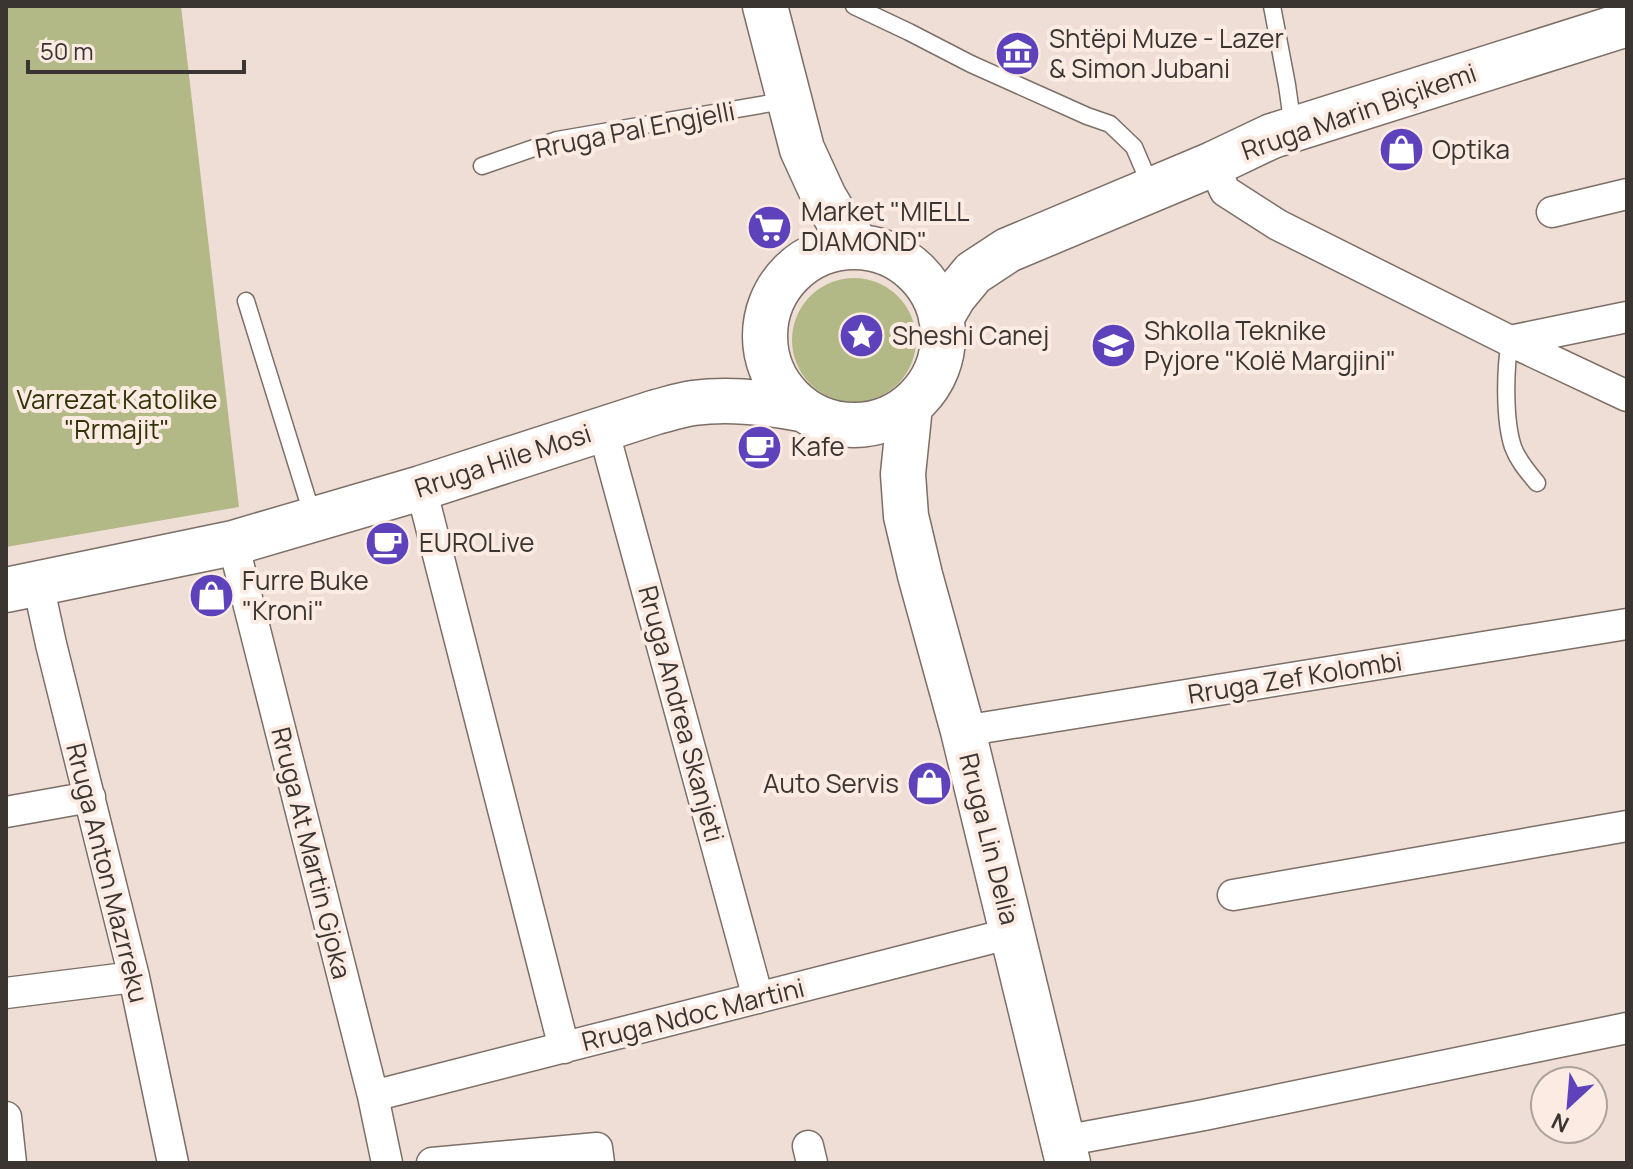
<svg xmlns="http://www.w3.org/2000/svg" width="1633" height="1169" font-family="Manrope,sans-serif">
<rect width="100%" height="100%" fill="#eeded5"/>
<path fill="#b3b986" d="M 6,6 L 181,6 L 239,507 L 6,547 Z
M792 340a62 62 0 1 1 124 0a62 62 0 1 1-124 0Z"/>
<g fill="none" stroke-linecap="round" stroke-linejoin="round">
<defs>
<path id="lane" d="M 854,6 L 909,32 L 971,64 L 1087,116 L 1110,124 L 1134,147 L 1152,189
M 1272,6 L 1287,85 L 1293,127
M 482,166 L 557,140 L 789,100
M 246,301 L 313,517
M 1510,341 C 1505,369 1504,420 1513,447 C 1518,461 1528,472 1537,483"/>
<path id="street" d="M 1213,164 L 1225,191 L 1278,225 L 1510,341 L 1627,396
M 1552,212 L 1627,194
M 1510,341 L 1627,317
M 603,429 L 758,998
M 421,488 L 564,1048
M 233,543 L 373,1096 L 387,1163
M 38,584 L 51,644 L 134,977 L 173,1163
M 963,731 L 1627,624
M 6,812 L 90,797
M 1233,895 L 1627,826
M 6,993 L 134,977
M 373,1096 L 1012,933
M 6,1117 L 11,1163
M 1063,1141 L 1204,1115 L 1627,1028
M 808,1146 L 812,1163
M 432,1163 L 597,1148 L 599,1163"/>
<path id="secondary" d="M 765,6 L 802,149 L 824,197 L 839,222 L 859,247
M765 336a89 89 0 1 1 178 0a89 89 0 1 1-178 0Z
M 941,318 L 954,296 L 973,273 L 1008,250 L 1213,164 L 1272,136 L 1627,24
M 910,406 L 903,474 L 906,516 L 920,575 L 963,731 L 1068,1163
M 6,590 L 233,543 L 421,488 L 656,412 C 668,409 680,405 693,403 C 729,398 764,402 800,409"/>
</defs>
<use href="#lane" stroke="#7d6f67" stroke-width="19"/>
<use href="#street" stroke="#7d6f67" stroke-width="33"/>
<use href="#secondary" stroke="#7d6f67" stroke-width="47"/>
<use href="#lane" stroke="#fff" stroke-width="16"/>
<use href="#street" stroke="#fff" stroke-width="30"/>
<use href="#secondary" stroke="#fff" stroke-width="44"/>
</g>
<defs>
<symbol id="museum-disc" viewBox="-11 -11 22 22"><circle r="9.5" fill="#5d42bb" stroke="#fbebe2"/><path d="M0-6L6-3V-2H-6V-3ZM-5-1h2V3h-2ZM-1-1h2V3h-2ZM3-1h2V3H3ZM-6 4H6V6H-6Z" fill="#fff"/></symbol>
<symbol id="shop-disc" viewBox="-11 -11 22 22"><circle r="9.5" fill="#5d42bb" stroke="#fbebe2"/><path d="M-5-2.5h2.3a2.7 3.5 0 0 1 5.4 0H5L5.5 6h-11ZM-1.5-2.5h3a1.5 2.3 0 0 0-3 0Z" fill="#fff"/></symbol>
<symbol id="supermarket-disc" viewBox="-11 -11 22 22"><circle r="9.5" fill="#5d42bb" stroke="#fbebe2"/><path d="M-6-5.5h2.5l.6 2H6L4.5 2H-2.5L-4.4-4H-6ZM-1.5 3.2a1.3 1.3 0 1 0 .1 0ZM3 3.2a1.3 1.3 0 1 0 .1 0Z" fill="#fff"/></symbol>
<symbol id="sight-disc" viewBox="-11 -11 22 22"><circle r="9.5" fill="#5d42bb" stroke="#fbebe2"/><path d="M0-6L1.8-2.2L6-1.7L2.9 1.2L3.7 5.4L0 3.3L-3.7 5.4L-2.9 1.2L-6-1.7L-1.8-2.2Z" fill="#fff"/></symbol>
<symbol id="school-disc" viewBox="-11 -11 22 22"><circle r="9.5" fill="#5d42bb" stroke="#fbebe2"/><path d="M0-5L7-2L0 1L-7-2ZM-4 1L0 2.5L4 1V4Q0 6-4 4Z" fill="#fff"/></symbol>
<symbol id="cafe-disc" viewBox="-11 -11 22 22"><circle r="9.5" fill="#5d42bb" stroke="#fbebe2"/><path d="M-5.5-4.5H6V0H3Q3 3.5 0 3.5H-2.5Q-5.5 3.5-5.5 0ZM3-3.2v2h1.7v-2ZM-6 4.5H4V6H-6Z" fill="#fff"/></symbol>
</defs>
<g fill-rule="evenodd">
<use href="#museum-disc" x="992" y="28" width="51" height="51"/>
<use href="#shop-disc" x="1376" y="124" width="51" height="51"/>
<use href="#supermarket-disc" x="744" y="202" width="51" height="51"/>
<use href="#sight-disc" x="836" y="310" width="51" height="51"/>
<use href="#school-disc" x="1088" y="320" width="51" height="51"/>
<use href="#cafe-disc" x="734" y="422" width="51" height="51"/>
<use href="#cafe-disc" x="362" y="518" width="51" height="51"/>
<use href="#shop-disc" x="186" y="570" width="51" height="51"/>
<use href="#shop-disc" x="904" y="758" width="51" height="51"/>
</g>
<g text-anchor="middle" stroke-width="8" stroke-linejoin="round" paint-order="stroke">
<g font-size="26" fill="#3b3532" stroke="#fbebe2" text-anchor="start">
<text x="1049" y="48">Shtëpi Muze - Lazer<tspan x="1049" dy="30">&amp; Simon Jubani</tspan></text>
<text x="1432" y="159">Optika</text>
<text x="801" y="221">Market "MIELL<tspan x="801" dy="30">DIAMOND"</tspan></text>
<text x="1144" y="340">Shkolla Teknike<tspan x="1144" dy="30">Pyjore "Kolë Margjini"</tspan></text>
<text x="892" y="345">Sheshi Canej</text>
<text x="791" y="456">Kafe</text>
<text x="419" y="552">EUROLive</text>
<text x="242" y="590">Furre Buke<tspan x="242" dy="30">"Kroni"</tspan></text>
<text x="899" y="793" text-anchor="end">Auto Servis</text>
</g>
<g font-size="26" fill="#3b3532" stroke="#fbebe2">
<text transform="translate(1359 112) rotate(-19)" y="9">Rruga Marin Biçikemi</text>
<text transform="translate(635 130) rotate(-11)" y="9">Rruga Pal Engjelli</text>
<text transform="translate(503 461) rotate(-18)" y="9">Rruga Hile Mosi</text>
<text transform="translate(1295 678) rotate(-9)" y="9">Rruga Zef Kolombi</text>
<text transform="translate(681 714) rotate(75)" y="9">Rruga Andrea Skanjeti</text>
<text transform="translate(989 839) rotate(76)" y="9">Rruga Lin Delia</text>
<text transform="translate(311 853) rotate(76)" y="9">Rruga At Martin Gjoka</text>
<text transform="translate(107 873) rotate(76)" y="9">Rruga Anton Mazrreku</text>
<text transform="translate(693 1015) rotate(-14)" y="9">Rruga Ndoc Martini</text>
</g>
<g font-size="26" fill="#323408" stroke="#fbebe2">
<text x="117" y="409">Varrezat Katolike<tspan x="117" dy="30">"Rrmajit"</tspan></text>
</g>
</g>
<rect width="1633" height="1169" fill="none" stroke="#3b3532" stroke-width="16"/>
<g transform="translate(1569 1105) rotate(206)"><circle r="38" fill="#fbebe2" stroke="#aea29c" stroke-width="2"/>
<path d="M0-6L14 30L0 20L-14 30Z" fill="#5d42bb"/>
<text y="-12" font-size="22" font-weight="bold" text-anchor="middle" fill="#3b3532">N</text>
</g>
<path d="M28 60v12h216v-12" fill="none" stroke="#3b3532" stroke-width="4"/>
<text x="40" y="60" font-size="24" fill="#3b3532" stroke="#fbebe2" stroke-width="6" paint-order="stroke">50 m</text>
</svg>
